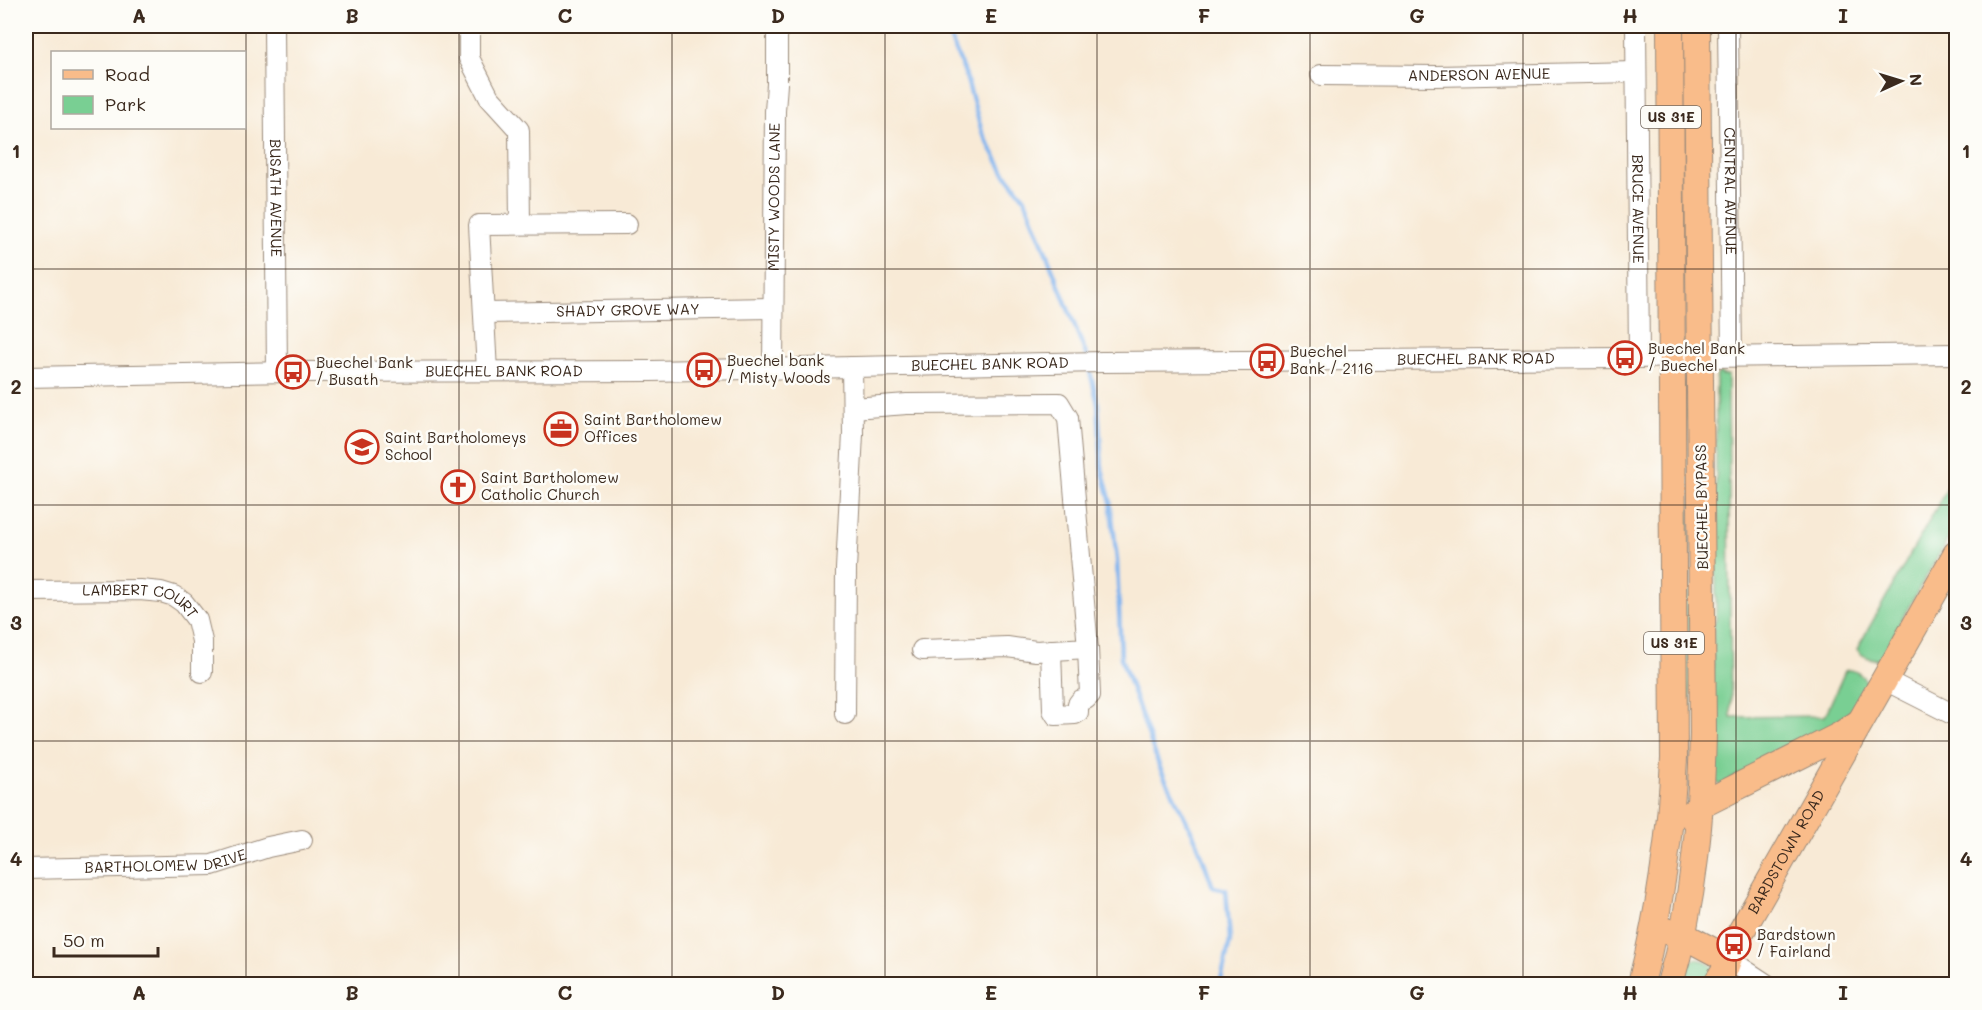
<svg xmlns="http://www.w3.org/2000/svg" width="1982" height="1010" font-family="Mali,sans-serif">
<rect width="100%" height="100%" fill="#fdfcf7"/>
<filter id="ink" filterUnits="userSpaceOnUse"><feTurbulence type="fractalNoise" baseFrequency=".0167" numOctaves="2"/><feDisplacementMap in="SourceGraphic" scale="12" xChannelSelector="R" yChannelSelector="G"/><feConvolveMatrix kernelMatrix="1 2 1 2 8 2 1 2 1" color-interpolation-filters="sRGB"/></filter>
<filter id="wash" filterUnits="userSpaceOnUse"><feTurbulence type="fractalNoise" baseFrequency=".008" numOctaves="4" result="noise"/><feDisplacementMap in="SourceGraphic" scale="24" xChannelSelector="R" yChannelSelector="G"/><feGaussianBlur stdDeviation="1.35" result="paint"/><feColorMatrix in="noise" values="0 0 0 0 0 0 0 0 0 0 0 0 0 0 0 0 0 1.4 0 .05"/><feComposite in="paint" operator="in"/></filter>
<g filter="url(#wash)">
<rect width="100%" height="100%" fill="#f8ead6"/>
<path fill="#79cf93" stroke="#5a7c58" stroke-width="1.5" d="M 1721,372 L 1722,375 L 1728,375 L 1731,717 L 1825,716 L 1845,671 C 1854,667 1865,677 1868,685 L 1856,707 L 1843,722 L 1720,785 L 1712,778 L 1713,625 L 1716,620 L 1716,381 L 1717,375 Z
M 1685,383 L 1689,506 L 1691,726 L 1684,721 L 1683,386 Z
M 1956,473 L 1956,525 L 1900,622 L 1883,660 C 1873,659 1862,658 1857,649 Z
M 1697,959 L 1705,961 L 1713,967 L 1710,984 L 1679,984 L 1689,962 Z"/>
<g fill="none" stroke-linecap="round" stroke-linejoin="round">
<path stroke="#80b4ee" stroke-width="4.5" d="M 945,26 L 965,73 L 982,132 L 1004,172 L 1025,199 L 1087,357
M 1089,368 L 1098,404 L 1102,469 L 1110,499 L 1117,560 L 1121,658 L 1160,768 L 1197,842 L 1213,887 L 1226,890 L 1230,941 L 1220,984"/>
</g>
</g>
<g filter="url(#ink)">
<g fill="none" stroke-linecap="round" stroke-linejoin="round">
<defs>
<g id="minor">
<path id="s1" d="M 274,26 L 277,372"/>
<path d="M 469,26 L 469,58 L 489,97 L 519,130 L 520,223"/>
<path id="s2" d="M 1636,26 L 1639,358"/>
<path id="s3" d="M 1728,26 L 1732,356"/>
<path id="s4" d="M 1321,75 L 1437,76 L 1636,72"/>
<path id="s5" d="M 484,313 L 773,308"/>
<path id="s6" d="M 773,369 L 775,111 L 777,84 L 777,26"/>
<path d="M 487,371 L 479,225 L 627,224"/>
<path id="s7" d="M 26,377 L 293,372 L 651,371 L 1103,362 L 1625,358 L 1956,354"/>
<path d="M 853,408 L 907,404 L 1059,403 L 1068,418 L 1088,648 L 1036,651 L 1007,647 L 922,650"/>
<path id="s8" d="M 26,591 L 140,590 L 161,592 L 174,596 L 184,603 L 197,620 L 202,641 L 202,672"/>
<path d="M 1051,650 L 1053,710 L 1056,715 L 1075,714 L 1078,712 L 1078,704 L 1081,700 L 1086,699 L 1090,695 L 1088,648"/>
<path d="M 1885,680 L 1956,716"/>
<path d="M 845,714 L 846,569 L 853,434 L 852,367"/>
<path id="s9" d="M 26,869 L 212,865 L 268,847 L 302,840"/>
<path d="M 1728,959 L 1766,984"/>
</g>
<g id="major">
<path d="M 1690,815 L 1701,805 L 1839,736 L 1860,722"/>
<path d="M 1666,931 L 1690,939 L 1728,959"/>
<path d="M 1641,984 C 1660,909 1671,835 1674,757 L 1670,26"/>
<path d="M 1670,984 C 1694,903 1701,818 1703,734 L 1697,26"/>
<path id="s10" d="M 1716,984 L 1724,971 L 1734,944 L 1956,554"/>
</g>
</defs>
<use href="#minor" stroke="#9a8a7a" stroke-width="22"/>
<use href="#major" stroke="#9a8a7a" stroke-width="28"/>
<use href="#minor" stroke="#fff" stroke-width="20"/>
<use href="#major" stroke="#f9bc8a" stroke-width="26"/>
</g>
</g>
<path fill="none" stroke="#3b2a1e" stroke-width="1.5" stroke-opacity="0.55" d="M 246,26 L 246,984M 459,26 L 459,984M 672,26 L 672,984M 885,26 L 885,984M 1097,26 L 1097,984M 1310,26 L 1310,984M 1523,26 L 1523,984M 1736,26 L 1736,984M 26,269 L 1956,269M 26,505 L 1956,505M 26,741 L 1956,741"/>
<defs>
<symbol id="bus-ring" viewBox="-11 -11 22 22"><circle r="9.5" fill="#fdfcf7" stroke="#c8321e" stroke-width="1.5"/><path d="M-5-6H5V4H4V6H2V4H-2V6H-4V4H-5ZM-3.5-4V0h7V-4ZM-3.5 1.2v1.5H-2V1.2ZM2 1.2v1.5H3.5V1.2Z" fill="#c8321e"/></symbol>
<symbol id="office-ring" viewBox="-11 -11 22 22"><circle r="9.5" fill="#fdfcf7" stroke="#c8321e" stroke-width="1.5"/><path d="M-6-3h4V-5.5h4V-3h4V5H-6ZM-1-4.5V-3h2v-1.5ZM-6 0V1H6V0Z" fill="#c8321e"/></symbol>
<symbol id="school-ring" viewBox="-11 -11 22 22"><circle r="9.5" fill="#fdfcf7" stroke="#c8321e" stroke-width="1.5"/><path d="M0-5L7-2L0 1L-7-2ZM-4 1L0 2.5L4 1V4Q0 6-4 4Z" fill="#c8321e"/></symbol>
<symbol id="church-ring" viewBox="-11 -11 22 22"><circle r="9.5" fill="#fdfcf7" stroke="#c8321e" stroke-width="1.5"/><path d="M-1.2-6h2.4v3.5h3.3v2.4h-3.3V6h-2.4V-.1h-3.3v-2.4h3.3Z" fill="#c8321e"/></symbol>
</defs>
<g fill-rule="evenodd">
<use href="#bus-ring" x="1606" y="339" width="38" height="38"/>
<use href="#bus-ring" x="1248" y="342" width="38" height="38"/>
<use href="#bus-ring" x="685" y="351" width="38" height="38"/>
<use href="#bus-ring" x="274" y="353" width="38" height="38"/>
<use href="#office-ring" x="542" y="410" width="38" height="38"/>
<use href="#school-ring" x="343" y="428" width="38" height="38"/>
<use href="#church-ring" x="439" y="468" width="38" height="38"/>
<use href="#bus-ring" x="1715" y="925" width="38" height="38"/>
</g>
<g text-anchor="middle" stroke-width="5" stroke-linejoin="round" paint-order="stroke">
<g fill="#fdfcf7" stroke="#75695f" stroke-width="1.5">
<rect x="1641" y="106" width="60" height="22" rx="4.5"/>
<rect x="1644" y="632" width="60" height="22" rx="4.5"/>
</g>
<g font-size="14" font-weight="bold" fill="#3b2a1e">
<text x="1671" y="122">US 31E</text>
<text x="1674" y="648">US 31E</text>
</g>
<g font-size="15" fill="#3b2a1e" stroke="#fdfcf7">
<text dy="5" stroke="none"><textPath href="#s4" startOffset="158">ANDERSON AVENUE</textPath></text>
<text dy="5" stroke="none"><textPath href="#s3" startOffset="165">CENTRAL AVENUE</textPath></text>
<text dy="5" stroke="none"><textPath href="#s6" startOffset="172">MISTY WOODS LANE</textPath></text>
<text dy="5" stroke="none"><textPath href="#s1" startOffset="172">BUSATH AVENUE</textPath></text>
<text dy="5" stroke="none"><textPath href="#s2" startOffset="183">BRUCE AVENUE</textPath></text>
<text dy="5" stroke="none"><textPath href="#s5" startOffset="144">SHADY GROVE WAY</textPath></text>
<text dy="5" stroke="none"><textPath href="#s7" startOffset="1450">BUECHEL BANK ROAD</textPath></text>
<text dy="5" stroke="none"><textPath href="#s7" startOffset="964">BUECHEL BANK ROAD</textPath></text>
<text dy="5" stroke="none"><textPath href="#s7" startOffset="478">BUECHEL BANK ROAD</textPath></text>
<text transform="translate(1702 507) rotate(-91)" y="5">BUECHEL BYPASS</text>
<text dy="5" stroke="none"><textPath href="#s8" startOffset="117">LAMBERT COURT</textPath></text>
<text dy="5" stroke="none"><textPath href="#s10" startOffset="150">BARDSTOWN ROAD</textPath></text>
<text dy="5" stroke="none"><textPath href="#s9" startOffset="140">BARTHOLOMEW DRIVE</textPath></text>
</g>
<g font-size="15" fill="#3b2a1e" stroke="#fdfcf7" text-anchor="start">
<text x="1648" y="354">Buechel Bank<tspan x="1648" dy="17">/ Buechel</tspan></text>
<text x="1290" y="357">Buechel<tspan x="1290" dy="17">Bank / 2116</tspan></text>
<text x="727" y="366">Buechel bank<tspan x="727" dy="17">/ Misty Woods</tspan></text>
<text x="316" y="368">Buechel Bank<tspan x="316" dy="17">/ Busath</tspan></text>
<text x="584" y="425">Saint Bartholomew<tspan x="584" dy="17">Offices</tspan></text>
<text x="385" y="443">Saint Bartholomeys<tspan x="385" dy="17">School</tspan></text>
<text x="481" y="483">Saint Bartholomew<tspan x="481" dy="17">Catholic Church</tspan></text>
<text x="1757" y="940">Bardstown<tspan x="1757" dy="17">/ Fairland</tspan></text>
</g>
</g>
<rect width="1982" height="1010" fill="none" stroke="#fdfcf7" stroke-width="66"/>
<rect x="51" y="51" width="195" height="78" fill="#fdfcf7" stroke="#afa8a0" stroke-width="1.5"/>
<rect x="63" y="70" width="30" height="9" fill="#f9bc8a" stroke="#afa8a0" stroke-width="1.5"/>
<text x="105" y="81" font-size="18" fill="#3b2a1e">Road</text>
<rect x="63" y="96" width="30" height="18" fill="#79cf93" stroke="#afa8a0" stroke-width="1.5"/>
<text x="105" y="111" font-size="18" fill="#3b2a1e">Park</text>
<g transform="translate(1901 81) rotate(86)" stroke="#fdfcf7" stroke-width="4.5" paint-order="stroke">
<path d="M0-4.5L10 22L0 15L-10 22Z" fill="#3b2a1e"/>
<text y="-9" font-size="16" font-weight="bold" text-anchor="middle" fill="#3b2a1e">N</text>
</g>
<path d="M54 947v9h104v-9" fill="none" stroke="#3b2a1e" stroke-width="3"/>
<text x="63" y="947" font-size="18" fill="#3b2a1e" stroke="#fdfcf7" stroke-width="4.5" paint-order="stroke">50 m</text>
<rect x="33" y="33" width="1916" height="944" fill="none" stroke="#3b2a1e" stroke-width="2"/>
<g font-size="20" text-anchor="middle" font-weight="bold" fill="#3b2a1e">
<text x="139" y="23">A</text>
<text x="352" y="23">B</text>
<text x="565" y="23">C</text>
<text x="778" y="23">D</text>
<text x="991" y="23">E</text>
<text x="1204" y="23">F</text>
<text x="1417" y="23">G</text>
<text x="1630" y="23">H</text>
<text x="1843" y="23">I</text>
<text x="16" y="158">1</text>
<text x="1966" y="158">1</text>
<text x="16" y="394">2</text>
<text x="1966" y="394">2</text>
<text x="16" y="630">3</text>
<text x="1966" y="630">3</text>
<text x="16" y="866">4</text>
<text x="1966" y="866">4</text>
<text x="139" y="1000">A</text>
<text x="352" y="1000">B</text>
<text x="565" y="1000">C</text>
<text x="778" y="1000">D</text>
<text x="991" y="1000">E</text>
<text x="1204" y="1000">F</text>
<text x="1417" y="1000">G</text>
<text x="1630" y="1000">H</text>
<text x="1843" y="1000">I</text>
</g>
</svg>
